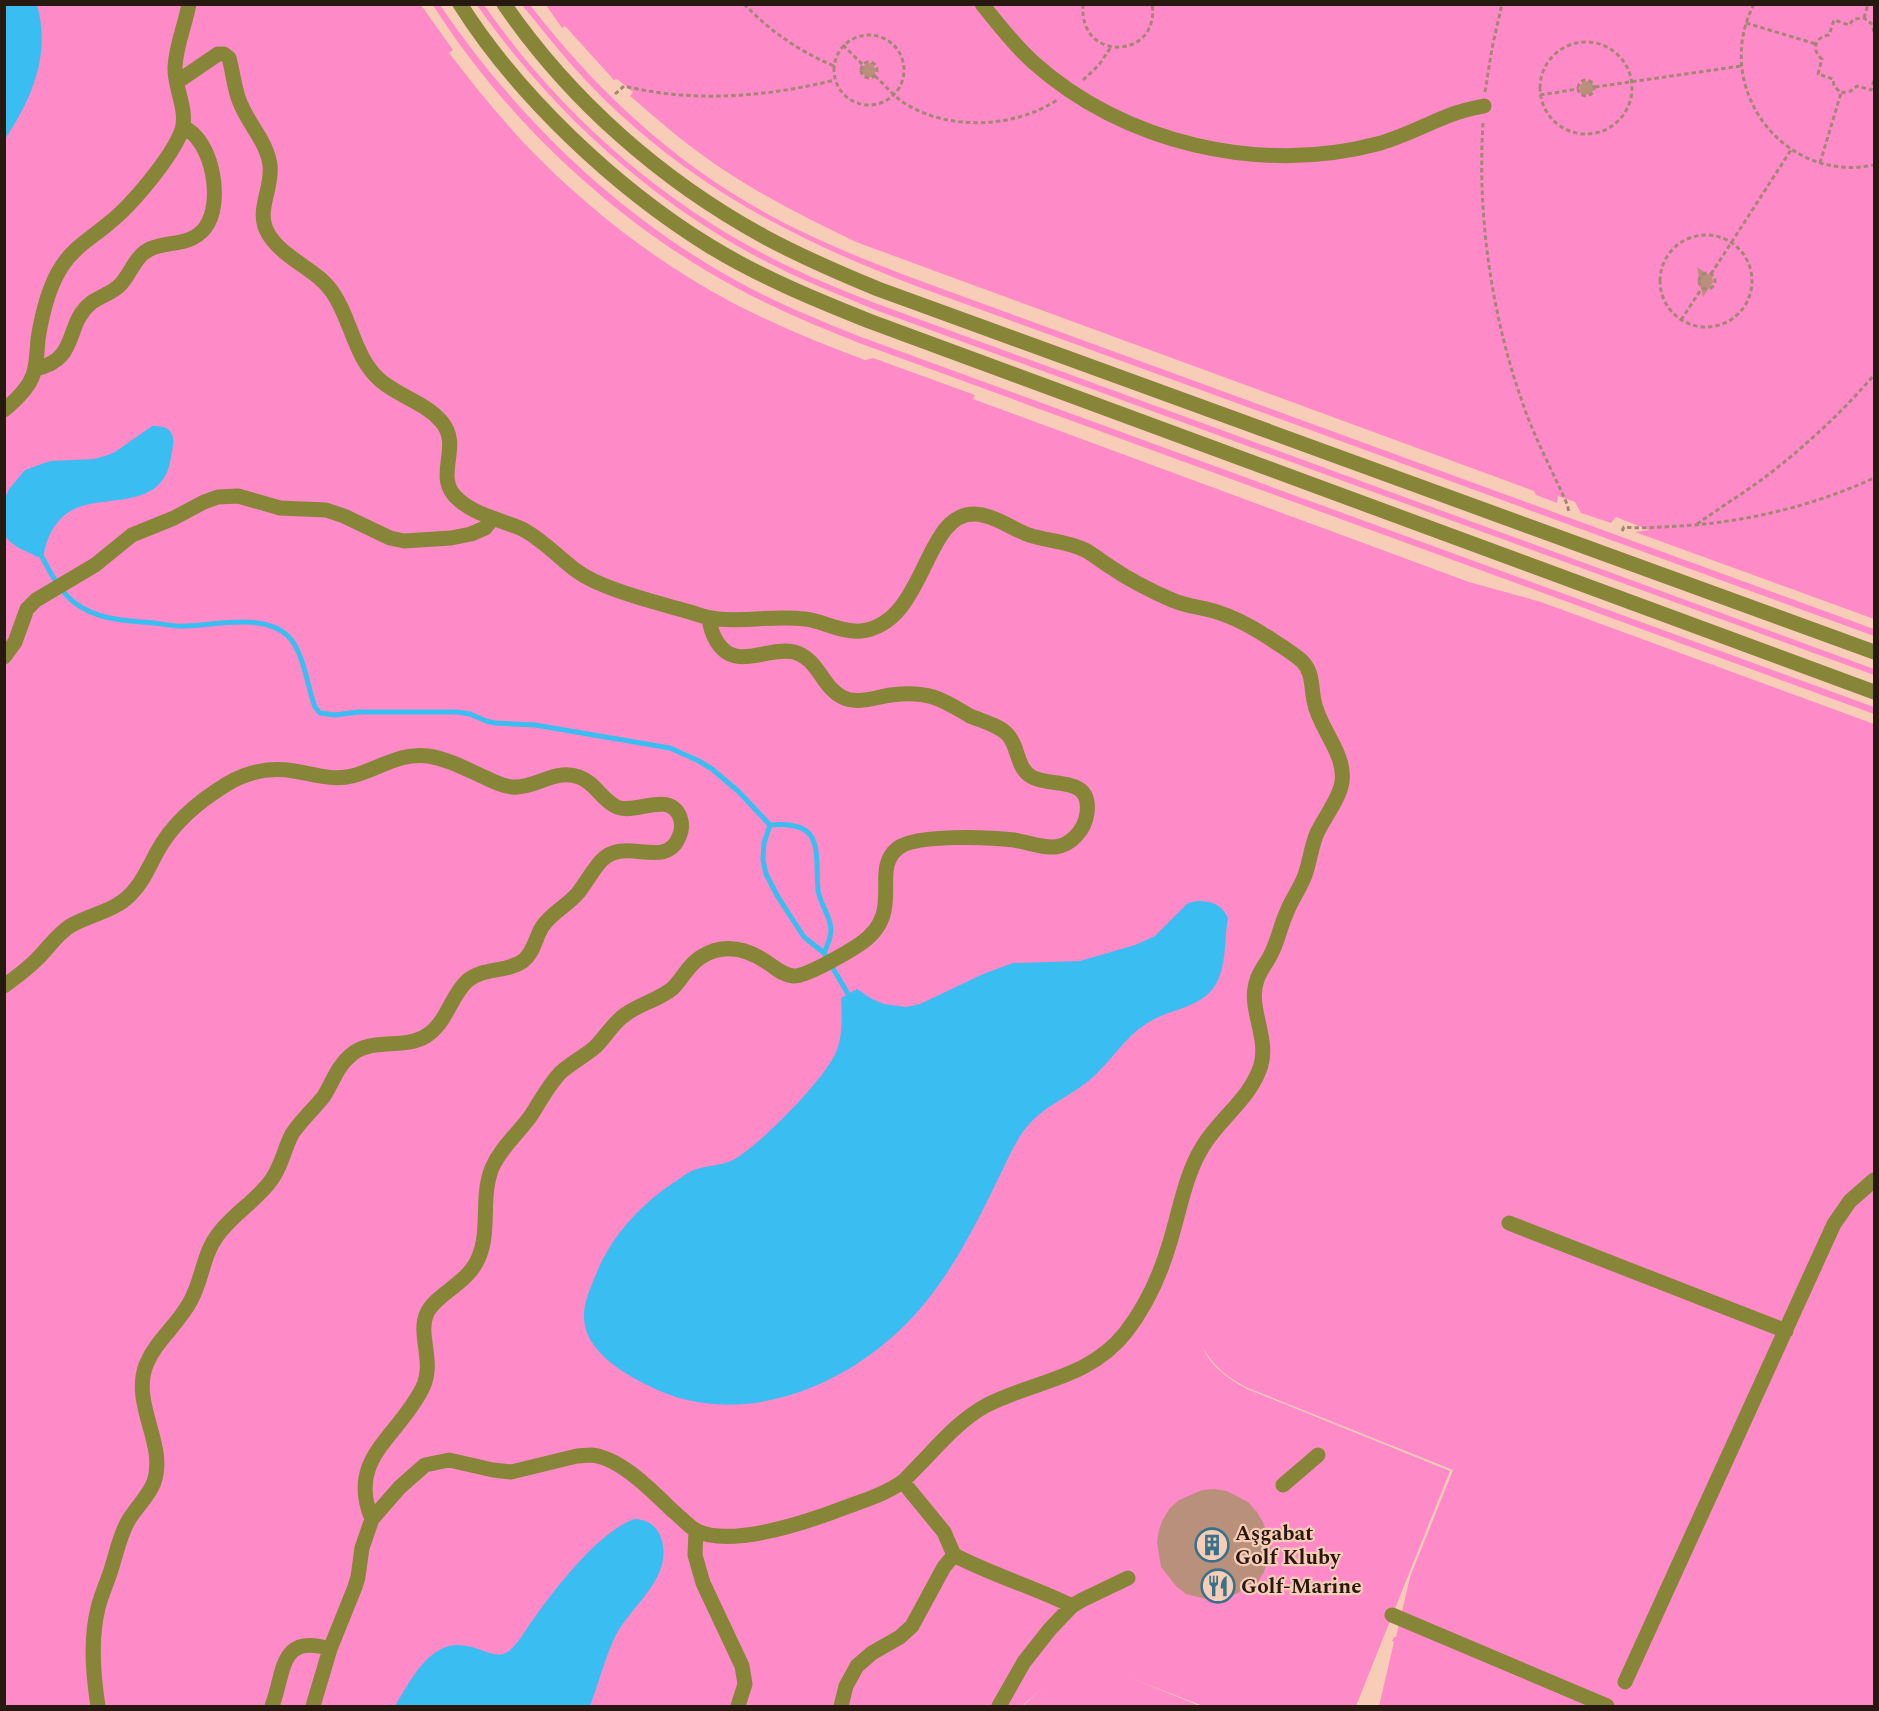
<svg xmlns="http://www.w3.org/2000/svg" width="1879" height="1711" font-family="Spectral,serif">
<rect width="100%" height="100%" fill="#f8cdb7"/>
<path fill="#fe8bc7" d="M 5,5 L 421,5 L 453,50 L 449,53 C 473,84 498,115 525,144 C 584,206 656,262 731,302 C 774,324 819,343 865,360 L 873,358 L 975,395 L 973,399 L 1469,582 L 1541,602 L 1874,724 L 1874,1706 L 1379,1706 L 1394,1642 L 1392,1641 L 1394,1637 L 1396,1637 L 1410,1577 L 1453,1470 L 1248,1388 C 1228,1378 1214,1367 1203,1348 C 1211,1367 1229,1379 1247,1389 L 1450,1471 L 1356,1706 L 1203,1706 L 1131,1678 L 1200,1706 L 1023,1706 L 1042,1688 L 1022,1706 L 5,1706 Z
M 433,5 L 440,5 C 516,117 617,215 737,281 C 776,303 819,320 861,337 L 1874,707 L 1874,714 L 859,343 C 817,326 775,309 735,287 C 616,223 505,119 433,5 Z
M 477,5 L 484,5 C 561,116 669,210 792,268 C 819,281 847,292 875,303 L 1874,669 L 1874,675 L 873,309 C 845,297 817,286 789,273 C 664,214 556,118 477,5 Z
M 522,5 L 530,5 C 606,103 695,182 809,235 C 845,252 881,266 918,280 L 1874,629 L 1874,636 L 916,286 C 798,241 698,190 606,101 C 575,71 549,38 522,5 Z
M 546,5 L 1874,5 L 1874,619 L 1635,532 L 1649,530 L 1616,517 L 1611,523 L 1581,513 L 1575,502 L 1558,496 L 1557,503 L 1536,495 L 1534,491 L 856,242 C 806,218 758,194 712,162 C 683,142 657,119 630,96 L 633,92 L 617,79 L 614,80 L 565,26 L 562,28 Z"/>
<path fill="#3abef1" d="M 5,4 L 37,5 C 51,54 32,99 5,139 Z
M 152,426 C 162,426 171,427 173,438 C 174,444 172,451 171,457 C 163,516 97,490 66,514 C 54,523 46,539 44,554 L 37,557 C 26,550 13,548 5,536 L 5,498 L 9,489 L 25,470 L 50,461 L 94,459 L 105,456 L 115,452 Z
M 1197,901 C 1212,901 1221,904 1228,918 C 1224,939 1227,965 1216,984 C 1200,1010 1169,1008 1146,1024 C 1125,1037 1111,1061 1093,1077 C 1075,1094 1049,1103 1032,1121 C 1018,1135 1010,1155 1001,1173 C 988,1200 975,1226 960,1252 C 944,1279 925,1306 902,1328 C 836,1392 733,1430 647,1385 C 621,1372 585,1350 584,1318 C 583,1302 591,1287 597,1272 C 612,1235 642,1203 676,1181 C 682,1177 688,1172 694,1170 C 706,1165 721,1166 733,1160 C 759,1146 825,1079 836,1052 C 843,1036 842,1015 841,998 L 857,989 L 872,999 L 884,1004 L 906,1007 L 920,1004 L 983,974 L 1013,963 L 1080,961 L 1135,945 L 1155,936 L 1188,903 Z
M 634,1519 C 645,1519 655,1524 660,1535 C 677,1578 628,1606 613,1641 C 604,1662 598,1685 590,1706 L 395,1706 C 406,1688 418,1664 436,1652 C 468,1631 491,1665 509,1651 C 520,1642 528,1625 537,1614 C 559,1584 599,1532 634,1519 Z"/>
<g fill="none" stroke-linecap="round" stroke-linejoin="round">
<path stroke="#3abef1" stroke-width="5" d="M 41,555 C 50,572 60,592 75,603 C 97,620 127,621 154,623 C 164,624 175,627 186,626 C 216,625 264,613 288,636 C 304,652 307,686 315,707 L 320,713 L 335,715 L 358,712 L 457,712 L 470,714 L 486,721 L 495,723 L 535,725 L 670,748 L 699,761 L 712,769 L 738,791 L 770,825 L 764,843 L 763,860 L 766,874 L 778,897 L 804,937 L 824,953 L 848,994
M 770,825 C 825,820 815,851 818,890 C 820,904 831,917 831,930 C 831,938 827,946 824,953"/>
</g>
<path fill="#b8907b" d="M 871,63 L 875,68 L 875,77 L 866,77 L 862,73 L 862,67 L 866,64 Z
M 1588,81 L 1593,84 L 1594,90 L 1590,94 L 1581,95 L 1580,86 L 1583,82 Z
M 1697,267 L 1712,277 L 1713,282 L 1703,297 Z
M 1214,1489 L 1227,1491 L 1248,1502 L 1257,1512 L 1263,1522 L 1267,1534 L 1267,1547 L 1271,1547 L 1264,1572 L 1257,1583 L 1254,1581 L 1245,1589 L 1234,1595 L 1210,1600 L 1186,1594 L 1176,1586 L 1161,1567 L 1157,1542 L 1159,1530 L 1163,1519 L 1170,1508 L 1179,1500 L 1202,1490 Z"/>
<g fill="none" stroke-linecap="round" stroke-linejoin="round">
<path stroke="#a58575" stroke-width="3" stroke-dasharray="4.5 3" stroke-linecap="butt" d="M 744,4 C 771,32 799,51 834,66
M 1083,4 C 1078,64 1161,59 1152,4
M 1754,4 C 1711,87 1783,184 1874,165
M 1864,18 L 1868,4
M 1746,23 L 1816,44
M 1874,32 L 1872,24 L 1864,18 L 1854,19 L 1849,25 L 1834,20 L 1829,35 C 1815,36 1811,51 1822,59 L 1818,74 L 1833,79 L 1834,86 L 1841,93 L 1851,91 L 1857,86 L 1871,90 L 1874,80
M834 70a35 35 0 1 1 70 0a35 35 0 1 1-70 0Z
M1540 88a46 46 0 1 1 92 0a46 46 0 1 1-92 0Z
M 843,45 L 863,65
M861 70a8 8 0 1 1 16 0a8 8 0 1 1-16 0Z
M 875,76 C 885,85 894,97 906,104 C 949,131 1015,128 1057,100
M1578 88a8 8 0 1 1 16 0a8 8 0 1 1-16 0Z
M 1083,80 L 1099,65 L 1111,47
M 1595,87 L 1741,66
M 1485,92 L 1492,48 L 1502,4
M 615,94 L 624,86 C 693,103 766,97 835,80
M 1540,95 L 1578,89
M 1483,123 C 1477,218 1492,318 1524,407 C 1536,441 1553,472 1567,504 L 1569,512
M 1820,163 L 1841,93
M1660 281a46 46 0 1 1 92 0a46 46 0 1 1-92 0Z
M1699 281a8 8 0 1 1 16 0a8 8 0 1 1-16 0Z
M 1711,274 L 1791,150
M 1681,320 L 1702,288
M 1697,524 C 1722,506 1749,490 1773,471 C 1810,442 1844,410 1874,375
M 1622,531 L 1624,527 C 1642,529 1661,527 1679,526 C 1747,522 1813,506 1874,478"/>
<path stroke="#878638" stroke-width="15" d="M 460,4 C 518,96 616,188 708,245 C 758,276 814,299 869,321 L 1874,692
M 504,4 C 570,100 661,180 763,236 C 800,256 839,273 878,289 L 1874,652
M 982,4 C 998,24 1014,45 1033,62 C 1123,143 1260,175 1377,144 C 1404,137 1428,123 1453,114 C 1463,110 1474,108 1484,106
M 177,82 L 218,54 L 224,54 L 229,58 C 233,72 234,87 239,100 C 247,123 267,141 270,165 C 273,190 254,212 269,235 C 285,260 317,269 333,293 C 352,321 354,358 381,381 C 399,396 425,403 441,421 C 464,447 431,477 459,500 C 477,516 503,520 524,530 C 550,544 566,568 594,581 C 625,595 658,603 690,612 C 706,617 702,617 718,619 C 747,622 776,615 805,619 C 823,621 842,633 861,631 C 927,623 923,512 975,514 C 994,515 1012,529 1029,535 C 1047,541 1067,541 1085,550 C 1091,553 1103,562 1109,566 C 1128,579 1151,591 1172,600 C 1186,606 1200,607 1214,611 C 1238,618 1258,630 1278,644 C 1282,646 1299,658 1302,661 C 1313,672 1311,686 1314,701 C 1319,729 1346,753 1342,782 C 1339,800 1325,816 1317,833 C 1311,847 1310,861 1305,875 C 1300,889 1291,900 1286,914 C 1280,927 1278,941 1271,954 C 1267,963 1260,970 1257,980 C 1247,1007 1269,1036 1261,1065 C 1251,1098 1220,1118 1203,1146 C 1185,1175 1180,1210 1170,1242 C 1161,1273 1146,1306 1126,1332 C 1089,1379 1036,1380 987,1405 C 961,1419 942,1441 922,1462 C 920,1464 904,1481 902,1482 C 887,1493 866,1500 849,1506 C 813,1520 731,1549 695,1530 C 690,1527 678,1515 673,1511 C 653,1492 620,1457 591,1455 C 586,1455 581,1456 577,1456 L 511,1472 L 493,1470 L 449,1460 L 425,1465 L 400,1487 L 372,1519 L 362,1548 L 358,1577 L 355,1587 L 330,1649 L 313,1706
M 35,369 C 80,360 64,324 91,303 C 100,296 113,293 121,284 C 131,273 136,255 150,249 C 168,241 191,246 205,228 C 224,203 213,140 183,127
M 4,410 C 15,401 28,389 33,375 C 37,364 37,351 38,339 C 42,314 48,287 62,266 C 74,247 93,237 109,223 C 132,205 172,157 182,130 C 188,109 174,88 175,67 C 176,45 185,26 189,4
M 4,657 L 15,642 L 27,609 L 36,600 L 95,565 L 132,535 L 174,518 L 204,502 L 218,497 L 238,496 L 280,508 L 326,510 L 344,516 L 390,538 L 404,541 L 451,538 L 471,534 L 485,528 L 493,518
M 4,986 C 15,978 26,970 35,961 C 47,950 56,935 70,926 C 90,914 114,912 131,894 C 143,882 149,867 157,852 C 173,822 199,801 227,784 C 248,771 269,767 294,771 C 313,774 333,781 352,776 C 379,769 400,752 428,756 C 448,759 466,769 484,777 C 492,781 502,786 512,787 C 535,789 555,768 579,777 C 596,783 601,800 617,807 C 636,815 669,790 680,817 C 682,823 682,831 679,837 C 665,871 624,835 601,861 C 592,871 586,883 578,893 C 567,906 551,913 542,927 C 535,939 534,952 523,961 C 506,973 483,967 467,981 C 450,997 447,1023 426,1036 C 403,1050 371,1037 351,1055 C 337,1066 333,1082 324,1096 C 314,1109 301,1120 292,1134 C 284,1149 282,1165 272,1179 C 257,1201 232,1214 217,1236 C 203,1255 202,1280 191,1300 C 179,1324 156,1340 146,1365 C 131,1405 167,1444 154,1482 C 148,1498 134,1509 127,1523 C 119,1538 116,1555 111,1570 C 107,1583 101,1595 98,1608 C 90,1640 93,1674 98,1706
M 1509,1223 L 1786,1331
M 903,1482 L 944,1532 L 954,1555 C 992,1575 1034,1587 1072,1606
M 1283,1485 L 1318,1455
M 372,1519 C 346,1458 399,1437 423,1387 C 435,1361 417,1334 427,1313 C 436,1294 467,1284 478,1259 C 491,1231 480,1197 492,1168 C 501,1147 519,1133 532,1114 C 541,1100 548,1086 560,1073 C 571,1063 583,1057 594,1048 C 604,1039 611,1026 622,1017 C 637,1004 658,1001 673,988 C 683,978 688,965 701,957 C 725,942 749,949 771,965 C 778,970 784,975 793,976 C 806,977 848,952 860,944 C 907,912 869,871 898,848 C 916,834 990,837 1014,840 C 1027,842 1042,848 1055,847 C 1072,845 1085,829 1087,813 C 1092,775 1052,788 1032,777 C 1016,768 1019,747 1008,735 C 999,725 982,721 970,716 C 958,709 946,701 933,697 C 920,693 905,693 891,695 C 875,697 857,705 842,697 C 821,686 819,659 794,652 C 766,646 736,672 717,642 C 712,634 710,627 709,618
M 696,1530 L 695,1555 L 703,1583 L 742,1666 L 745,1684 L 738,1706
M 1392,1615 L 1607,1706
M 1625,1682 L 1834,1224 L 1850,1201 L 1874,1180
M 272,1706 C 285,1672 279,1633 330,1649
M 841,1706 L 846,1686 L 857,1666 L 872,1653 L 900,1637 L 912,1626 L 944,1567 L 954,1555
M 999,1706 L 1024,1662 L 1050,1629 L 1072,1606 L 1082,1600 L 1128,1578"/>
</g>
<defs>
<symbol id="building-ring" viewBox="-11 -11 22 22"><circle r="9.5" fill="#f8cdb7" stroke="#37718a" stroke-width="1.5"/><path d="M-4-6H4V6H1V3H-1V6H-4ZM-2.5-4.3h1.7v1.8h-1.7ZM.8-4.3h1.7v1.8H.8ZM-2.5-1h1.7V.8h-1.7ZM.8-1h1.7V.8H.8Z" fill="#37718a"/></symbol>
<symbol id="restaurant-ring" viewBox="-11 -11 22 22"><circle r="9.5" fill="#f8cdb7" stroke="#37718a" stroke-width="1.5"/><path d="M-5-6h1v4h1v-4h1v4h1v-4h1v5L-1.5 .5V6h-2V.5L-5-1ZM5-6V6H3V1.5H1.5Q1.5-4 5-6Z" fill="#37718a"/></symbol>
</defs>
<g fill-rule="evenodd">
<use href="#building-ring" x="1193" y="1526" width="38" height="38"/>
<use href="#restaurant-ring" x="1199" y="1567" width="38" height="38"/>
</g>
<g text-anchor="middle" stroke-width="4.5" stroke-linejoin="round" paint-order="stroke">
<g font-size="21" font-weight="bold" fill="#271810" stroke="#f8cdb7" text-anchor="start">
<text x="1235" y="1540">Aşgabat<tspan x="1235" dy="24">Golf Kluby</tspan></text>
<text x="1241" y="1593">Golf-Marine</text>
</g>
</g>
<rect width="1879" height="1711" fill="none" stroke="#271810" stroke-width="12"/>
</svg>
